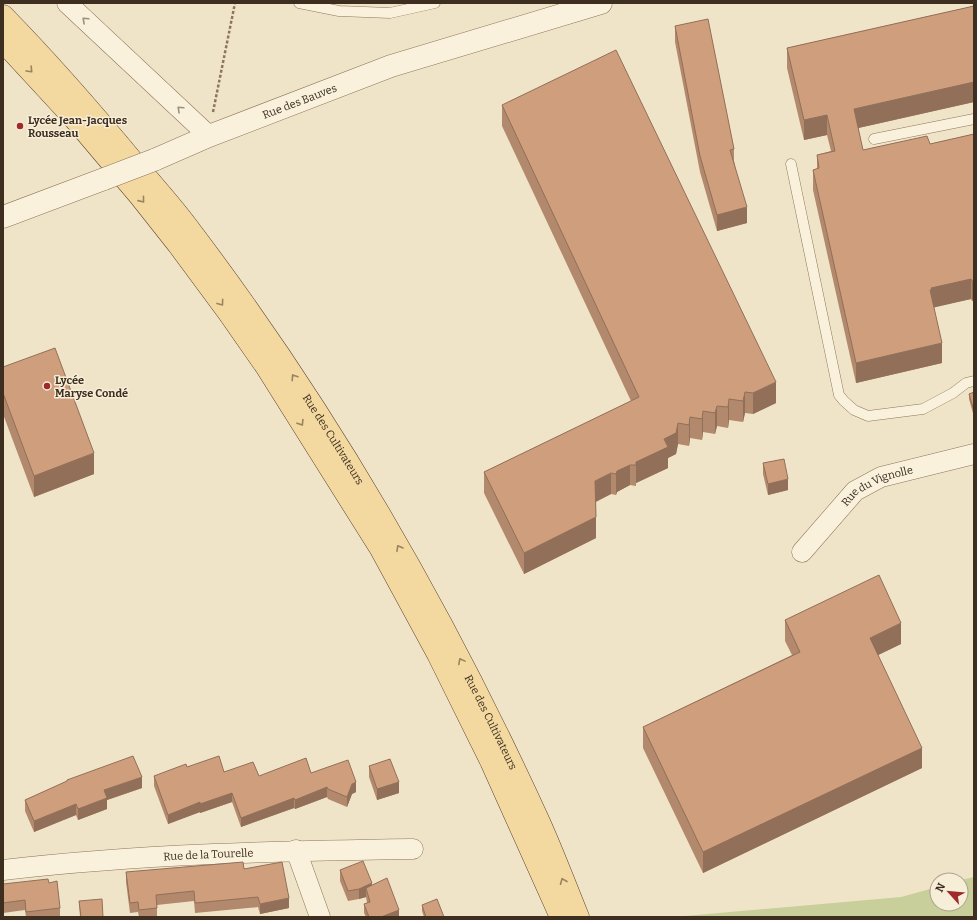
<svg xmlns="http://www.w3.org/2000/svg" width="977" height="920" font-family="Bitter,serif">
<rect width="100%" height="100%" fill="#f0e4c8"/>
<path fill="#c9cf9b" d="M 974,877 L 974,917 L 673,917 L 901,897 L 937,887 L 937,904 L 961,904 L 961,880 Z"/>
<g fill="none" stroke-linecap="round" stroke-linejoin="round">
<defs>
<path id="service" d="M 299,3 L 339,11 L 390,13 L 435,3
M 874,139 L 974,119
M 791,164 L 839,395 L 844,401 L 854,410 L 868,416 L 923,409 L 953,393 L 966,383 L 974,381"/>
<g id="minor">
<path d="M 67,3 L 209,136"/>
<path id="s1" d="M 802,552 L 855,491 L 881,477 L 974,454"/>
<path d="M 296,850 L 320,917"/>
<path id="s2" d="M 3,870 C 139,854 276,851 413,849"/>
</g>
<g id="tertiary">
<path id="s3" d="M 154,160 L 209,136 L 391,66 L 601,3"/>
<path d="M 3,217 L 104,179"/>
</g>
<g id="primary">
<path id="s4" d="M 3,16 C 51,65 96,117 139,169 C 157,190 175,210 191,232 C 329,414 444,614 539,822 C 553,853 565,885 578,917"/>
<path d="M 3,41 L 75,119 L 140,196 L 178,244 L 229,313 L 266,366 L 381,549 L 438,654 L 491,761 L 561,917"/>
</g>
</defs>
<use href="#service" stroke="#8d765c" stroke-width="11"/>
<use href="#minor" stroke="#8d765c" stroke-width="21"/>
<use href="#tertiary" stroke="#8d765c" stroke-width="23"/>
<use href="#primary" stroke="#5b4430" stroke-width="23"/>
<path stroke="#8d765c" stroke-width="2.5" stroke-dasharray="3 2" stroke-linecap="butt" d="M 213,112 L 235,3"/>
<use href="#service" stroke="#faf1dc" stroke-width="10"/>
<use href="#minor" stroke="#faf1dc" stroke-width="20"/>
<use href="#tertiary" stroke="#faf1dc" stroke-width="22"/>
<use href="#primary" stroke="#f3d9a0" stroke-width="22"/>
<defs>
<path id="tertiary-bridge" d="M 104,179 L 154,160"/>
</defs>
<use href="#tertiary-bridge" stroke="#8d765c" stroke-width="23" stroke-linecap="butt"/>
<use href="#tertiary-bridge" stroke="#faf1dc" stroke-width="22"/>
</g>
<path fill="#b2896c" d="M 974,6 L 974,102 L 858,128 L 863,150 L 930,144 L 974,134 L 972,301 L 971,299 L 933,307 L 942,363 L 856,383 L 813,190 L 813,170 L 817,169 L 817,155 L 831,151 L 827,135 L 804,140 L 787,68 L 787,48 Z
M 675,26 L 734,149 L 734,161 L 747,223 L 717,231 L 700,172 L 675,42 Z
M 502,105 L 776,403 L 753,414 L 745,413 L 743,422 L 729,420 L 728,428 L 717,426 L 715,434 L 703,432 L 702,440 L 690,438 L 689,446 L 678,444 L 676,454 L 668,458 L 668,468 L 636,483 L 636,486 L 630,485 L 617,492 L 616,495 L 611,494 L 596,502 L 596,538 L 524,574 L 484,493 L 484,472 L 631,401 L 502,126 Z
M 3,367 L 94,474 L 34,497 L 3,414 Z
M 974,392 L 974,417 L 969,399 L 969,394 Z
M 763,463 L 788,490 L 768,495 L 763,474 Z
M 785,620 L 901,644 L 878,655 L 922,768 L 703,873 L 643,748 L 643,727 L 792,655 L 785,641 Z
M 369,766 L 399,793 L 377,800 L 369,777 Z
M 187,767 L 259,776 L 311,773 L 356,792 L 352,794 L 347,807 L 328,799 L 327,797 L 295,809 L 294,808 L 241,827 L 232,802 L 200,813 L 200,812 L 168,824 L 154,786 L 154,776 Z
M 67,780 L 142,788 L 107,800 L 107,809 L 78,820 L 76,815 L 34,832 L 25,811 L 25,800 L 67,782 Z
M 244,869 L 289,908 L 260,914 L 258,907 L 195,913 L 194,901 L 157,905 L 157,917 L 139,917 L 138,912 L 130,913 L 126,882 L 126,872 Z
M 340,870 L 372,885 L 399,917 L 366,917 L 364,913 L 364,904 L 367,903 L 366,897 L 359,899 L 348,901 L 340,881 Z
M 49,883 L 60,908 L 60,917 L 26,917 L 25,910 L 3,913 L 3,884 Z
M 79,901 L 103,917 L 80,917 Z
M 422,905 L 444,917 L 424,917 L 422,911 Z"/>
<path fill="#916f58" d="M 974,82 L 974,102 L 854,129 L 854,109 Z
M 827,115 L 827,135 L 804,140 L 804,120 Z
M 747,207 L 747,223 L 717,231 L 717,215 Z
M 971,279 L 971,299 L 932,308 L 930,290 L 931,288 Z
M 972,281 L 974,281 L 974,300 L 972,301 Z
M 942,343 L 942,363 L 856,383 L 856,363 Z
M 776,382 L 776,403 L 753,414 L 753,393 Z
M 745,392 L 745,413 L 743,422 L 743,401 Z
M 729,399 L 729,420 L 728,428 L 728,407 Z
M 717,406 L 717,426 L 715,434 L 715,413 Z
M 703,411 L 703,432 L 702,440 L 702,419 Z
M 690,417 L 690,438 L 689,446 L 689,425 Z
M 678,423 L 678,444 L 676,454 L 668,458 L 668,468 L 636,483 L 636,486 L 636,462 L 664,439 Z
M 94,453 L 94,474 L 34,497 L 34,476 Z
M 630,465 L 630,485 L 617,492 L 616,495 L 616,474 L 617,471 Z
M 611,473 L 611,494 L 595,502 L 595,481 Z
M 788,479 L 788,490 L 768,495 L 768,484 Z
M 596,517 L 596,538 L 524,574 L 524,553 Z
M 901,623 L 901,644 L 870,659 L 870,638 Z
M 922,748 L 922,768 L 703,873 L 703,852 Z
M 142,777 L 142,788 L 107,800 L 107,809 L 78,820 L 78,809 L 104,790 Z
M 356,782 L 356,792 L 352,794 L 347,807 L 347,797 L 352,784 Z
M 399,782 L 399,793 L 377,800 L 377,789 Z
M 327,787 L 327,797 L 295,809 L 295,800 Z
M 232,793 L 232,802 L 200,813 L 200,804 Z
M 294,798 L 294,808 L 241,827 L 241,818 Z
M 200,802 L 200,812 L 168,824 L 168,815 Z
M 76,804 L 76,815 L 34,832 L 34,821 Z
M 372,883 L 372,894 L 366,888 L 366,897 L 359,899 L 359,889 Z
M 289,898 L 289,908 L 260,914 L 260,904 Z
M 399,910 L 399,917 L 381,917 Z"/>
<path fill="#cf9f7d" stroke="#916f58" d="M 974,6 L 974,82 L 854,109 L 863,150 L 927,136 L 930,144 L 974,134 L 974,281 L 972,281 L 971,279 L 931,288 L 932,290 L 930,290 L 942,343 L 856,363 L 813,170 L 819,168 L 817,155 L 835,151 L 827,115 L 804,120 L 787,48 Z
M 708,19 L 734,149 L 730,150 L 747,207 L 717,215 L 700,156 L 675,26 Z
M 616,50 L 776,382 L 753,393 L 745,392 L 743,401 L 729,399 L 728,407 L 717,406 L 715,413 L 703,411 L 702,419 L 690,417 L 689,425 L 678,423 L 676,433 L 664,439 L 668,447 L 636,462 L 636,465 L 630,465 L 617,471 L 616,474 L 611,473 L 595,481 L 596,517 L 524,553 L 484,472 L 639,397 L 502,105 Z
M 55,348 L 94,453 L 34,476 L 3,393 L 3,367 Z
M 974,392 L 974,411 L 969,394 Z
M 784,459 L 788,479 L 768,484 L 763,463 Z
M 879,575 L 901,623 L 870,638 L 922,748 L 703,852 L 643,727 L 800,652 L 785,620 Z
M 133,756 L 142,777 L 104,790 L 107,798 L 78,809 L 76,804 L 34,821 L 25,800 L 67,781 L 67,780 Z
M 219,756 L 224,772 L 253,762 L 259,776 L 306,758 L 311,773 L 348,760 L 356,782 L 352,784 L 347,797 L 328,789 L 327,787 L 295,800 L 294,798 L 241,818 L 232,793 L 200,804 L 200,802 L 168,815 L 154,776 L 186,764 L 187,767 Z
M 390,759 L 399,782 L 377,789 L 369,766 Z
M 363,861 L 372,883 L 359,889 L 348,891 L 340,870 Z
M 243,862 L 244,869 L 282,862 L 289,898 L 260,904 L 258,897 L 195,903 L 194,891 L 156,895 L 157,908 L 139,910 L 138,902 L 130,903 L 126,872 Z
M 387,878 L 399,910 L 381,917 L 369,917 L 364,904 L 370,902 L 366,888 Z
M 48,879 L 49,883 L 57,881 L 60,908 L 26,912 L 25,900 L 3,903 L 3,884 Z
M 102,899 L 103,917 L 81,917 L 79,901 Z
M 437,899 L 444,917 L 426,917 L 422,905 Z"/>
<defs><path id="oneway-chevron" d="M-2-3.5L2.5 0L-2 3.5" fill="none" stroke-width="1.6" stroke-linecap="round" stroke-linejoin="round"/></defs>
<g stroke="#9c907e">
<use href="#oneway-chevron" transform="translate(85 20) rotate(-137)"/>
<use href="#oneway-chevron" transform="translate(180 109) rotate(-137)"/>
</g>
<g stroke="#988460">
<use href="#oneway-chevron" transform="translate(30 70) rotate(47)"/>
<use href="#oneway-chevron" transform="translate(142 200) rotate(51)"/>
<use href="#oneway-chevron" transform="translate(221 303) rotate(54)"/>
<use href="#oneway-chevron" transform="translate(294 377) rotate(-123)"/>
<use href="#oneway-chevron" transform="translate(301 423) rotate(58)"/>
<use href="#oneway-chevron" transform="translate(399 548) rotate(-120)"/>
<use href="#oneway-chevron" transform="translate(461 661) rotate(-118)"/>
<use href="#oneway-chevron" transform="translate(563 881) rotate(-112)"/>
</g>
<g fill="#9e2a2b" stroke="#f7eed8" stroke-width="1.5">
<circle cx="20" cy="126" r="4"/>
<circle cx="47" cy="386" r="4"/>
</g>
<g text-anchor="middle" stroke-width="3" stroke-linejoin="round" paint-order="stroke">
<g font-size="11" fill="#3d2e20" stroke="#f7eed8">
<text dy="4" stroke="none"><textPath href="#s3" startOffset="157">Rue des Bauves</textPath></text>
<text dy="4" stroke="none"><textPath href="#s4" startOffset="538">Rue des Cultivateurs</textPath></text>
<text dy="4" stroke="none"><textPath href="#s1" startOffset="103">Rue du Vignolle</textPath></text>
<text dy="4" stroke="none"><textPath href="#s4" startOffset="862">Rue des Cultivateurs</textPath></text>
<text dy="4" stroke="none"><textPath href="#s2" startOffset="206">Rue de la Tourelle</textPath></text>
</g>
<g font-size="11" font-weight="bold" fill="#3d2e20" stroke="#f7eed8" text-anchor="start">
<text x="28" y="124">Lycée Jean-Jacques<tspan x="28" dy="13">Rousseau</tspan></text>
<text x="55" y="384">Lycée<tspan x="55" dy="13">Maryse Condé</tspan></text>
</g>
</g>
<rect width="977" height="920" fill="none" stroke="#3d2e20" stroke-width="8"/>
<g transform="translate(949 892) rotate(297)"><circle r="19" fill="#f7eed8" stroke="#ada18e"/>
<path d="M0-3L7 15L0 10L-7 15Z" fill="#9e2a2b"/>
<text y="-6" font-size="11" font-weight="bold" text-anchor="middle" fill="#3d2e20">N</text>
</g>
</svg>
